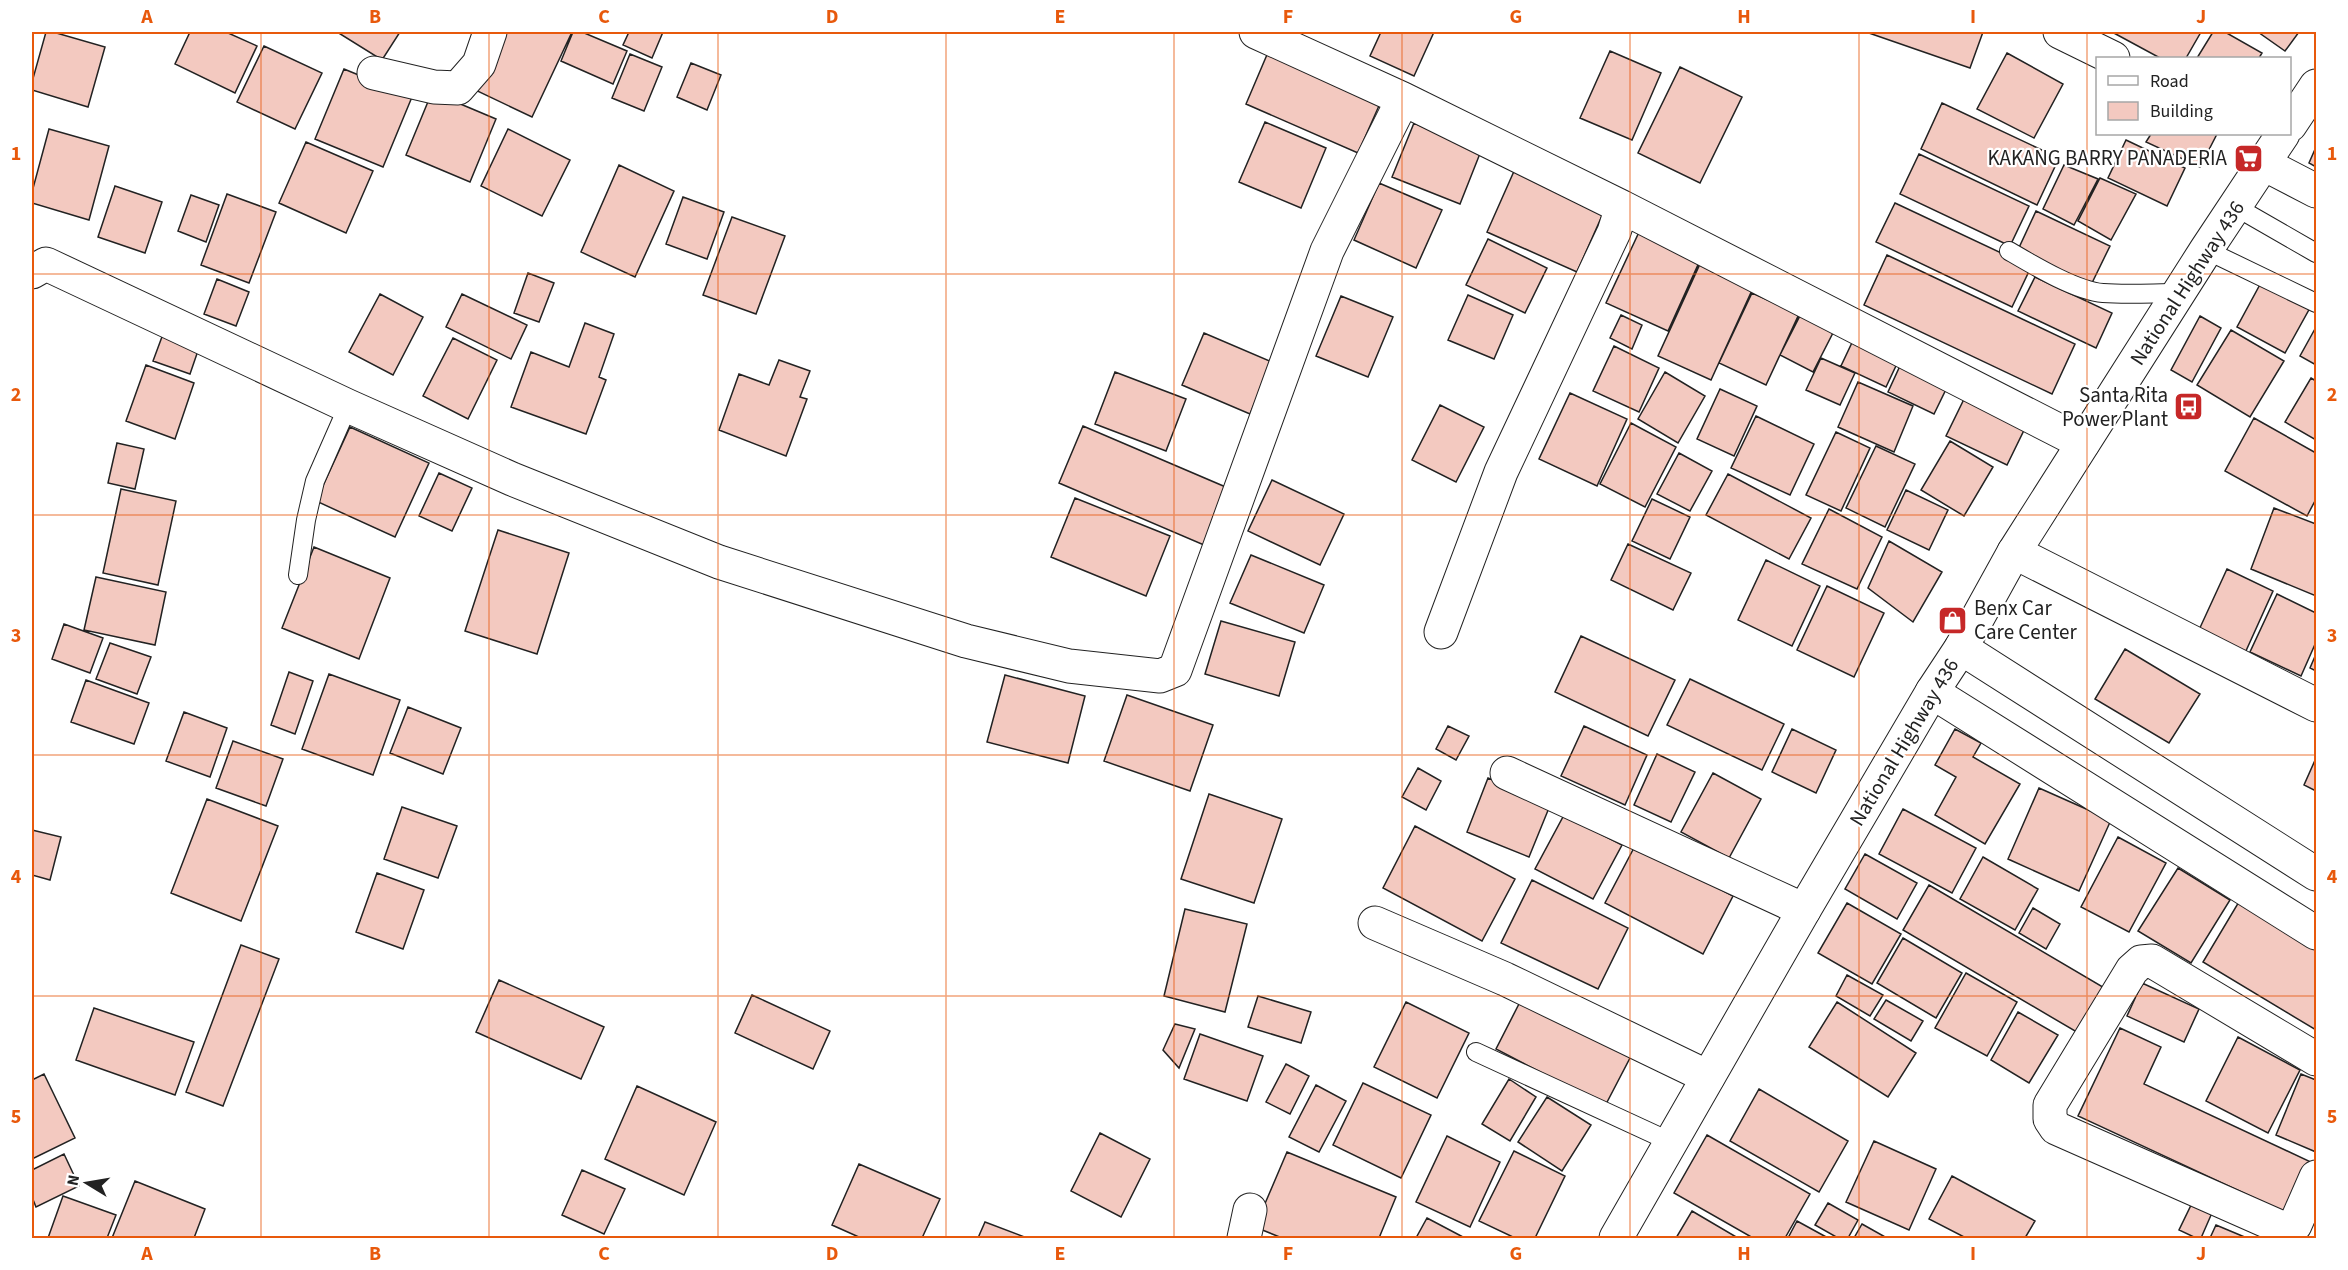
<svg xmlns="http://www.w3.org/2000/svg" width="2348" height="1270" font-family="'Source Sans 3',sans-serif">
<rect width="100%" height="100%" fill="#fff"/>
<path fill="#f3c9c0" stroke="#222" stroke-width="1.5" d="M 46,32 L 53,32 L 105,47 L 88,107 L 32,90 L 32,82 Z
M 190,32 L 226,32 L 257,46 L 235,93 L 175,64 Z
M 337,32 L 400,32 L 382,60 Z
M 498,32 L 572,32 L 532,117 L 471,88 Z
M 573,32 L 582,32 L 627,51 L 613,84 L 561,61 Z
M 629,32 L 663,32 L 652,58 L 623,45 Z
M 1381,32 L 1434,32 L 1414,76 L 1370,56 Z
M 1866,32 L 1983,32 L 1970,68 Z
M 2112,32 L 2201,32 L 2186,58 L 2160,58 Z
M 2213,32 L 2225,32 L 2262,53 L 2259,58 L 2197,58 Z
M 2258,32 L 2299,32 L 2285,51 Z
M 264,46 L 322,73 L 295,129 L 237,102 Z
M 1269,50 L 1382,99 L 1358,153 L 1246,104 Z
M 1610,51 L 1661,73 L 1632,140 L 1580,118 Z
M 2007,53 L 2063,84 L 2034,138 L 1977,109 Z
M 630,54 L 662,67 L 644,111 L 612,98 Z
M 691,63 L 721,75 L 707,110 L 677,97 Z
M 1680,67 L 1742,97 L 1700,183 L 1638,153 Z
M 344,69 L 412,97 L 383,167 L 315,139 Z
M 432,92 L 496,119 L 470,182 L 406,155 Z
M 1942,103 L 2059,158 L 2037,205 L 1921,149 Z
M 1265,122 L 1326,148 L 1301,208 L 1239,182 Z
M 1414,123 L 1481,151 L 1460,204 L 1392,177 Z
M 49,129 L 109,146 L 89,220 L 32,203 L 32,192 Z
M 508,129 L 570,160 L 542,216 L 481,186 Z
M 2151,134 L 2217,134 L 2200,167 L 2146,142 Z
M 2126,140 L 2185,168 L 2167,206 L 2108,178 Z
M 306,142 L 373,171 L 346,233 L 279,203 Z
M 2316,147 L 2316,167 L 2309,163 Z
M 1919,154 L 2029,206 L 2010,246 L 1900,194 Z
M 619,165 L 674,191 L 635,277 L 581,252 Z
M 2064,165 L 2098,179 L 2074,225 L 2043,209 Z
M 1515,169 L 1605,209 L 1577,272 L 1487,232 Z
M 2100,178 L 2136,194 L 2111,240 L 2078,221 Z
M 1379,183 L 1442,210 L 1416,268 L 1354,240 Z
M 115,186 L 162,202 L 145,253 L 98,237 Z
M 227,194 L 276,212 L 249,283 L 201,265 Z
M 191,195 L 219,205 L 206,242 L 178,231 Z
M 683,197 L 724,212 L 707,259 L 666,244 Z
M 1895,203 L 2031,267 L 2012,307 L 1876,242 Z
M 2036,211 L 2110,246 L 2090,287 L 2017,252 Z
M 732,217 L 785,236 L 756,314 L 703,295 Z
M 1640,230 L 1701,258 L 1668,331 L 1606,303 Z
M 1488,239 L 1547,268 L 1525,313 L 1466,285 Z
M 1887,255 L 2075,344 L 2052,394 L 1864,305 Z
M 1700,264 L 1753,288 L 1711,380 L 1658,356 Z
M 528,273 L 554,283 L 539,322 L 514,313 Z
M 2035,277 L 2112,313 L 2096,348 L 2018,311 Z
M 217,279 L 249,292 L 236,326 L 204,314 Z
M 2263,279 L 2311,306 L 2285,353 L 2237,327 Z
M 1752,293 L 1799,314 L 1766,385 L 1719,363 Z
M 380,294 L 423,317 L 393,375 L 349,352 Z
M 462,294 L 527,325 L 511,359 L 446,327 Z
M 1468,295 L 1513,315 L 1494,359 L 1448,340 Z
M 1341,296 L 1393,317 L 1368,377 L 1316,356 Z
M 1805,306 L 1838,323 L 1813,372 L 1780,355 Z
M 1621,315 L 1642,325 L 1632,349 L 1610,338 Z
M 2200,316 L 2221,328 L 2192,382 L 2171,370 Z
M 585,323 L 614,334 L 599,377 L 606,380 L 586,434 L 511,407 L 531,352 L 569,367 Z
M 166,326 L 202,339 L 190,374 L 153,361 Z
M 2316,327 L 2316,365 L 2300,356 Z
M 2231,330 L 2284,361 L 2250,417 L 2197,385 Z
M 1857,332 L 1902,353 L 1886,387 L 1841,366 Z
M 1204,333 L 1272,362 L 1250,414 L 1182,385 Z
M 453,338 L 497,360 L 468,419 L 423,396 Z
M 1614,346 L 1659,368 L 1639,412 L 1593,391 Z
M 1905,355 L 1952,377 L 1934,414 L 1888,392 Z
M 1821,358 L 1855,373 L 1840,405 L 1806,390 Z
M 779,360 L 810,371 L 800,397 L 807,399 L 786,456 L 719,430 L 739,374 L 769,385 Z
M 146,365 L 194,383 L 175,439 L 126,421 Z
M 1115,372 L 1186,399 L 1166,451 L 1095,424 Z
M 1665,372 L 1705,396 L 1678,443 L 1638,419 Z
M 2311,378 L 2316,381 L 2316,440 L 2285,422 Z
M 1858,382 L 1913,406 L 1894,452 L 1838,427 Z
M 1720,389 L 1757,406 L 1734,456 L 1697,439 Z
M 1570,393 L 1627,419 L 1597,486 L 1539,459 Z
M 1967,393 L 2028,422 L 2007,465 L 1946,436 Z
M 1440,405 L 1484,427 L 1456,482 L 1412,460 Z
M 1756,416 L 1814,444 L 1790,495 L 1731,468 Z
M 2254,418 L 2316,453 L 2316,499 L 2307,516 L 2225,471 Z
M 1631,423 L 1676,447 L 1645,507 L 1600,484 Z
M 1083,426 L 1235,491 L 1211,548 L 1059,483 Z
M 350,427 L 429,463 L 395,537 L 316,501 Z
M 1836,432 L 1870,448 L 1841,511 L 1806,495 Z
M 1950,441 L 1993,467 L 1964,516 L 1921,490 Z
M 117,443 L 144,449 L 135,489 L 108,483 Z
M 1876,446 L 1915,464 L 1885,527 L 1846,508 Z
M 1679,453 L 1712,471 L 1690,511 L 1657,494 Z
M 439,473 L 472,488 L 452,531 L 419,516 Z
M 1728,474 L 1811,518 L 1789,559 L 1706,515 Z
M 1272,480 L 1344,514 L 1320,565 L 1248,531 Z
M 121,489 L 176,501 L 158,585 L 103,573 Z
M 1906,490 L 1948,510 L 1929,550 L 1887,530 Z
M 1075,498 L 1170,536 L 1146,596 L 1051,557 Z
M 1652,499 L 1690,517 L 1670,559 L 1632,541 Z
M 2274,508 L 2316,524 L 2316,596 L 2251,569 Z
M 1829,509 L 1882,537 L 1857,589 L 1802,564 Z
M 498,530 L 569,553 L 537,654 L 465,631 Z
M 1889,541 L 1942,572 L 1913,622 L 1868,588 Z
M 1628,544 L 1691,573 L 1673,610 L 1611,580 Z
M 314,547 L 390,578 L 359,659 L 282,628 Z
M 1251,555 L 1324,585 L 1304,633 L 1230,603 Z
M 1766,560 L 1820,586 L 1792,646 L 1738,620 Z
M 2227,569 L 2273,591 L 2245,653 L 2198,632 Z
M 96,577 L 166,592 L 155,645 L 84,630 Z
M 1827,586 L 1884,613 L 1854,677 L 1797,650 Z
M 2277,594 L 2316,613 L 2316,642 L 2301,676 L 2250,652 Z
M 1221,621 L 1295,642 L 1279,696 L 1205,674 Z
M 64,624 L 103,638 L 90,673 L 52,659 Z
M 1581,636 L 1675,680 L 1648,736 L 1555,692 Z
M 110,643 L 151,657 L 137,694 L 96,679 Z
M 2125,649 L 2200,694 L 2169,743 L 2095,699 Z
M 2316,654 L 2316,671 L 2310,668 Z
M 289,672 L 313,681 L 295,734 L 271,725 Z
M 329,674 L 400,700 L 373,775 L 302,749 Z
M 1005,675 L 1085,696 L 1068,763 L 987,742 Z
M 1690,679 L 1784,724 L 1762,770 L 1667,725 Z
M 86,680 L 149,703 L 134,744 L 71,722 Z
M 1127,695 L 1213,725 L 1190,791 L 1104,761 Z
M 408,707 L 461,728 L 443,774 L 390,753 Z
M 184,712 L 227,728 L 210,777 L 166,761 Z
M 1448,726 L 1469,736 L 1456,760 L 1436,749 Z
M 1584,726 L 1647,755 L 1625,805 L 1561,776 Z
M 1792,729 L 1836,750 L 1816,793 L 1772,772 Z
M 1955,729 L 1981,743 L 1973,757 L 2020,784 L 1985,844 L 1935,815 L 1956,777 L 1935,765 Z
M 233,741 L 283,759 L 266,806 L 216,788 Z
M 1657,754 L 1695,772 L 1671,822 L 1634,805 Z
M 2316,758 L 2316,791 L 2304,785 Z
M 1418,768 L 1441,781 L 1426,810 L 1402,797 Z
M 1713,773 L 1761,799 L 1729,858 L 1681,832 Z
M 1488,778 L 1551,803 L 1529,857 L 1467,832 Z
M 2039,788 L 2111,820 L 2079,891 L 2008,859 Z
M 1209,794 L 1282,819 L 1254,903 L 1181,879 Z
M 207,799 L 278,826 L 241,921 L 171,893 Z
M 402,807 L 457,826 L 438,878 L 384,859 Z
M 1903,809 L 1976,848 L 1952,893 L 1879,854 Z
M 1564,815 L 1622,845 L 1593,899 L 1535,869 Z
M 1415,826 L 1515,879 L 1482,941 L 1383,888 Z
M 32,830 L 61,837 L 50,880 L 32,875 Z
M 2118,837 L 2166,863 L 2129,932 L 2081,907 Z
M 1636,844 L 1733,896 L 1703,954 L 1605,903 Z
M 1865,854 L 1917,883 L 1897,919 L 1845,889 Z
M 1983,857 L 2038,889 L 2015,930 L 1960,899 Z
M 2178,868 L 2230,900 L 2191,963 L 2138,931 Z
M 377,873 L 424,890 L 403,949 L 356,932 Z
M 1532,880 L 1628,928 L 1598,989 L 1501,943 Z
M 1929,885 L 2113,993 L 2087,1038 L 1903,930 Z
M 2240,900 L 2316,947 L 2316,1030 L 2203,962 Z
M 1847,903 L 1901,934 L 1872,984 L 1818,953 Z
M 2033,908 L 2060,924 L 2046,949 L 2019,933 Z
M 1185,909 L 1247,924 L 1225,1012 L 1164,996 Z
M 1903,938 L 1962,973 L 1936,1018 L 1877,983 Z
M 241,945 L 279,959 L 223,1106 L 186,1092 Z
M 1966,973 L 2017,1002 L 1987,1056 L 1935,1028 Z
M 1847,975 L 1883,995 L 1870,1016 L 1836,996 Z
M 499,980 L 604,1027 L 581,1079 L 476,1032 Z
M 2142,983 L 2199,1009 L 2184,1042 L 2127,1016 Z
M 752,995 L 830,1031 L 813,1069 L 735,1033 Z
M 1258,996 L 1311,1012 L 1301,1043 L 1248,1027 Z
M 1522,998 L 1631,1056 L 1605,1106 L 1496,1049 Z
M 1886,1000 L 1923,1021 L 1911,1041 L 1874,1019 Z
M 1406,1002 L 1469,1033 L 1437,1098 L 1374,1067 Z
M 1837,1002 L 1916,1053 L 1888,1097 L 1809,1047 Z
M 94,1008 L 194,1042 L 175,1095 L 76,1060 Z
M 2018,1012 L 2058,1035 L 2029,1083 L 1991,1060 Z
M 1175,1024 L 1195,1029 L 1179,1068 L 1163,1050 Z
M 2120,1028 L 2161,1047 L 2144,1084 L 2313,1163 L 2289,1214 L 2078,1116 Z
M 1200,1034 L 1263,1056 L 1247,1101 L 1184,1079 Z
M 2238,1037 L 2300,1070 L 2268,1133 L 2206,1101 Z
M 1286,1064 L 1309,1076 L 1290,1114 L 1266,1102 Z
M 44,1074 L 75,1138 L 32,1159 L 32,1080 Z
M 2301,1074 L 2316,1080 L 2316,1152 L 2276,1135 Z
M 1509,1079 L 1536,1097 L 1510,1141 L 1482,1124 Z
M 1363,1083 L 1431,1115 L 1401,1178 L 1333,1145 Z
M 1316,1085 L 1346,1101 L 1319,1152 L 1289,1137 Z
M 637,1086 L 716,1122 L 684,1195 L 605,1159 Z
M 1759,1089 L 1848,1141 L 1819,1192 L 1730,1141 Z
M 1547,1097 L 1591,1125 L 1562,1171 L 1518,1142 Z
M 1100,1133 L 1150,1159 L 1121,1217 L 1071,1191 Z
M 1707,1135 L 1810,1194 L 1785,1238 L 1753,1238 L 1674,1193 Z
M 1447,1136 L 1500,1162 L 1470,1227 L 1416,1202 Z
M 1874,1141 L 1936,1169 L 1909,1230 L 1846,1202 Z
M 1514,1151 L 1565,1176 L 1535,1238 L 1515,1238 L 1479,1221 Z
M 1287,1152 L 1396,1197 L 1379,1238 L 1282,1238 L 1255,1227 Z
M 64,1154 L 79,1186 L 36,1207 L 32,1197 L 32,1170 Z
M 859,1164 L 940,1199 L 922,1238 L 861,1238 L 832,1225 Z
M 582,1170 L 625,1189 L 604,1234 L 562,1215 Z
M 1952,1176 L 2035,1221 L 2025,1238 L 1966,1238 L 1929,1219 Z
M 135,1181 L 205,1209 L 194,1238 L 112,1238 Z
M 63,1196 L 116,1215 L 107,1238 L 48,1238 Z
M 2195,1197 L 2215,1206 L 2201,1238 L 2196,1238 L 2179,1230 Z
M 1828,1203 L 1858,1220 L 1848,1238 L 1838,1238 L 1815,1225 Z
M 1692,1211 L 1738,1238 L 1676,1238 Z
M 1427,1218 L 1463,1237 L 1462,1238 L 1416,1238 Z
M 1797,1221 L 1828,1238 L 1788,1238 Z
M 985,1222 L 1027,1238 L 978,1238 Z
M 1862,1224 L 1887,1238 L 1854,1238 Z
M 2216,1225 L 2247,1238 L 2210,1238 Z"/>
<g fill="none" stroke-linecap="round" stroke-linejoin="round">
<defs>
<path id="lane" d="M 2236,207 L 2316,253
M 2206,250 L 2316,303
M 2009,251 C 2033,265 2076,291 2103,293 C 2128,295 2154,293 2179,293
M 298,575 L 306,520 L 315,481 L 348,406
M 1476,1052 L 1671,1142"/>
<path id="street" d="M 1256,32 L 1403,99
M 2060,32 L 2113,58
M 374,73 L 434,87 L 458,88 L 479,64 L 490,32
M 2264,164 L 2316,191
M 1622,207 L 2083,443
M 32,272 L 46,264 L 348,406 L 512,479 L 719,562 L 966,641 L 1069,666 L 1160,676 L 1175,670 L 1327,251 L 1403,99 L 1622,207 L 1614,232 L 1501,472 L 1441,632
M 2014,552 L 2316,705
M 1961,648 L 2316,874
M 1932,692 L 2316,933
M 1507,773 L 1804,910
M 1375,923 L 1505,979 L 1708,1077
M 2316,1059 L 2152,961 L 2141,962 L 2132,970 L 2050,1105 L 2050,1119 L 2056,1128 L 2280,1227 L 2289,1228 L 2295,1225 L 2316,1177
M 1244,1238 L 1250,1210"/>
<path id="primary" d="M 2290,125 L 2316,86
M 1616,1238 L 1804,910 L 1932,692 L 1961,648 L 2014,552 L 2206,250 L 2283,134"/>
</defs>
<use href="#lane" stroke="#222" stroke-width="20"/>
<use href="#street" stroke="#222" stroke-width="35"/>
<use href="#primary" stroke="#222" stroke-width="35"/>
<use href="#lane" stroke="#fff" stroke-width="18"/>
<use href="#street" stroke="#fff" stroke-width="33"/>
<use href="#primary" stroke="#fff" stroke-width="33"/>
</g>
<path fill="none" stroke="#e8590c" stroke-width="1.5" stroke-opacity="0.55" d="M 261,32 L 261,1238M 489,32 L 489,1238M 718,32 L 718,1238M 946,32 L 946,1238M 1174,32 L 1174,1238M 1402,32 L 1402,1238M 1630,32 L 1630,1238M 1859,32 L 1859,1238M 2087,32 L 2087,1238M 32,274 L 2316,274M 32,515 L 2316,515M 32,755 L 2316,755M 32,996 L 2316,996"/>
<defs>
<symbol id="supermarket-square" viewBox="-11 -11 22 22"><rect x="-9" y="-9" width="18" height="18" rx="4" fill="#c62828" stroke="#fff"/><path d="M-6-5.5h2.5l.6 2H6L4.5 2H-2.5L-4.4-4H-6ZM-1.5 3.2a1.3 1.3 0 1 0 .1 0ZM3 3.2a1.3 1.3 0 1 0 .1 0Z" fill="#fff"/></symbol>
<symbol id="bus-square" viewBox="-11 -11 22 22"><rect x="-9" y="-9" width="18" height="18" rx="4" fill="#c62828" stroke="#fff"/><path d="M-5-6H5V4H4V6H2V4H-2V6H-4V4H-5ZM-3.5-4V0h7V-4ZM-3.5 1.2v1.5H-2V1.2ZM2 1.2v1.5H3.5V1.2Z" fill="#fff"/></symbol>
<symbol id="shop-square" viewBox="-11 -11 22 22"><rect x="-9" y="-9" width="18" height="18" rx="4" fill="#c62828" stroke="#fff"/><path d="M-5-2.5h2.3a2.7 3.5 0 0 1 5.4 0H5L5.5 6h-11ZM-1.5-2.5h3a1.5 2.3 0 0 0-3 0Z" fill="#fff"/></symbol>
</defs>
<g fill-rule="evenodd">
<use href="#supermarket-square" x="2232" y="142" width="33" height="33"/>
<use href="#bus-square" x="2172" y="390" width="33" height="33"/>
<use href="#shop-square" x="1936" y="604" width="33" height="33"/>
</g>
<g text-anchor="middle" stroke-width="4.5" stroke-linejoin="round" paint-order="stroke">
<g font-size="21" fill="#222" stroke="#fff" text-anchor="end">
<text x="2227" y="165">KAKANG BARRY PANADERIA</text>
<text x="2168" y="402">Santa Rita<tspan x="2168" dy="24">Power Plant</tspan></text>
<text x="1974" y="615" text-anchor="start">Benx Car<tspan x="1974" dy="24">Care Center</tspan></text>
</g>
<g font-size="21" fill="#222" stroke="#fff">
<text transform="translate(2187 283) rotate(-57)" y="7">National Highway 436</text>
<text transform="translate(1904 742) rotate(-59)" y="7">National Highway 436</text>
</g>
</g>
<rect width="2348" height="1270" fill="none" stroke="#ffffff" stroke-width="66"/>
<rect x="2096" y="57" width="195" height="78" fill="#ffffff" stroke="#a7a7a7" stroke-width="1.5"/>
<rect x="2108" y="76" width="30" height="9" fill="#ffffff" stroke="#a7a7a7" stroke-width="1.5"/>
<text x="2150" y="87" font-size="18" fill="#222222">Road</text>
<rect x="2108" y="102" width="30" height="18" fill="#f3c9c0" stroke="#a7a7a7" stroke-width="1.5"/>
<text x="2150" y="117" font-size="18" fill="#222222">Building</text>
<g transform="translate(87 1183) rotate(281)" stroke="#ffffff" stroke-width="4.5" paint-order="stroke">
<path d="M0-4.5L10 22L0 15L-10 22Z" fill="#222222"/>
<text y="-9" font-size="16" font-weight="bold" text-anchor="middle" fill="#222222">N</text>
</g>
<rect x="33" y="33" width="2282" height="1204" fill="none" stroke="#e8590c" stroke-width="2"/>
<g font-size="20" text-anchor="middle" font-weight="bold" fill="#e8590c">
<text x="147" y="23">A</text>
<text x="375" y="23">B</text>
<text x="604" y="23">C</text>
<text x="832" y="23">D</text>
<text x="1060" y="23">E</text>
<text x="1288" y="23">F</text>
<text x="1516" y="23">G</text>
<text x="1744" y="23">H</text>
<text x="1973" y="23">I</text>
<text x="2201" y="23">J</text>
<text x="16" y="160">1</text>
<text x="2332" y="160">1</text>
<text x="16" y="401">2</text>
<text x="2332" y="401">2</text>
<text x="16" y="642">3</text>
<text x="2332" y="642">3</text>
<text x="16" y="883">4</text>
<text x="2332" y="883">4</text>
<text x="16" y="1123">5</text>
<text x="2332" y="1123">5</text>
<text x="147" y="1260">A</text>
<text x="375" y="1260">B</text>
<text x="604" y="1260">C</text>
<text x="832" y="1260">D</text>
<text x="1060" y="1260">E</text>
<text x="1288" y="1260">F</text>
<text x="1516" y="1260">G</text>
<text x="1744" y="1260">H</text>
<text x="1973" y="1260">I</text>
<text x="2201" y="1260">J</text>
</g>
</svg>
